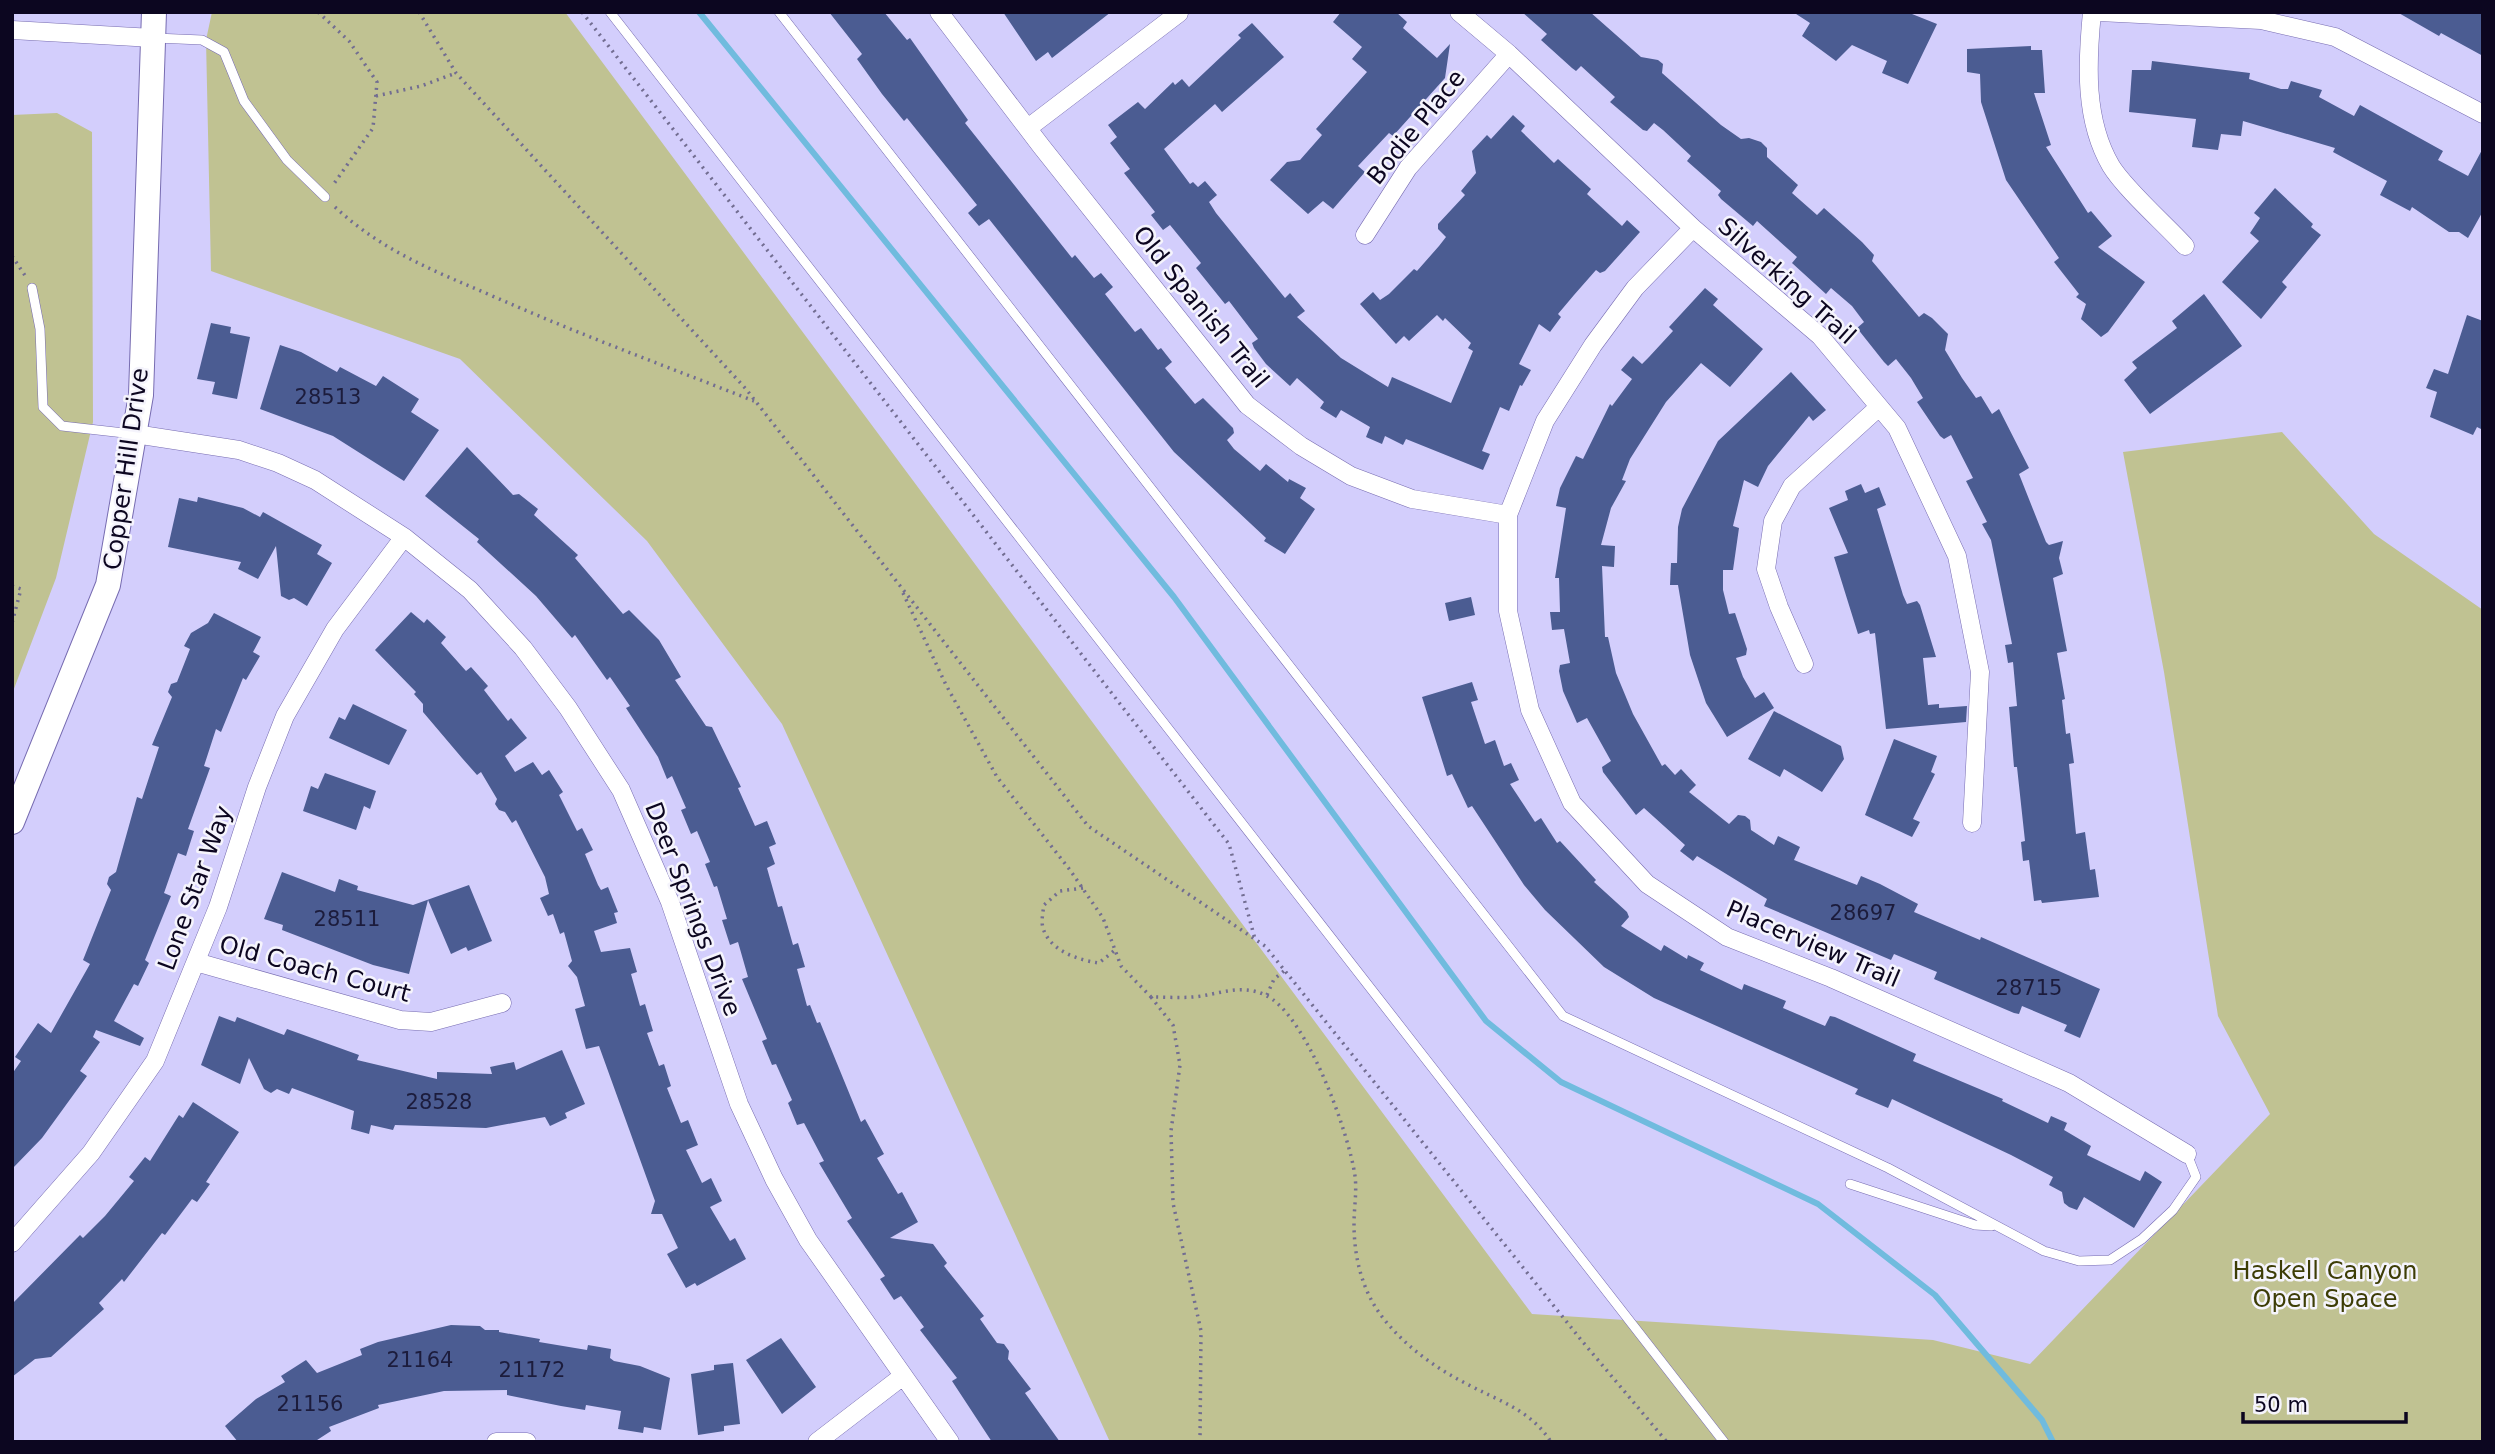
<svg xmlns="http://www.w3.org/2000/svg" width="2495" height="1454" font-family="'DejaVu Sans',sans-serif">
<rect width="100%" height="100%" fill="#d3cefc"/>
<path fill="#c0c292" d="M 212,12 L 565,12 L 1532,1314 L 1933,1340 L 2030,1364 L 2270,1114 L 2218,1016 L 2164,672 L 2123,452 L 2282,432 L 2374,534 L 2483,610 L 2483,1442 L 1110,1442 L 782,724 L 647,541 L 460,359 L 211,271 L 206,40 Z
M 57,113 L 92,132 L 93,422 L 56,578 L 12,694 L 12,115 Z"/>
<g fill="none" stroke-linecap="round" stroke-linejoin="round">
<path stroke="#70bbde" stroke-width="6" d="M 699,12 L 1174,597 L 1486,1021 L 1561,1082 L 1818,1204 L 1935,1295 L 2042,1420 L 2053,1442"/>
</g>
<path fill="#4b5c92" d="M 829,12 L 884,12 L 907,40 L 910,38 L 968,120 L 965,123 L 1072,258 L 1075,255 L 1094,278 L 1101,273 L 1113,287 L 1105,294 L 1135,332 L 1141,328 L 1158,350 L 1161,348 L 1172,362 L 1165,368 L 1195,404 L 1203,398 L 1233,428 L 1234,433 L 1227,440 L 1234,449 L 1260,471 L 1266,464 L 1288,482 L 1289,479 L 1306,488 L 1300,498 L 1315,509 L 1285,554 L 1264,541 L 1266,538 L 1174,452 L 989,219 L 979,226 L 968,213 L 977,205 L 907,118 L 904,121 L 882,94 L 857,59 L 862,54 Z
M 1003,12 L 1111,12 L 1052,58 L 1048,52 L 1036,61 Z
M 1341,12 L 1396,12 L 1407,22 L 1403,28 L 1437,58 L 1450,44 L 1445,78 L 1393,136 L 1389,133 L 1358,166 L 1365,172 L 1333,209 L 1323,201 L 1308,214 L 1270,180 L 1287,162 L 1300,160 L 1322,135 L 1316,129 L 1367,72 L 1352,59 L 1362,47 L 1333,22 Z
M 1522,12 L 1590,12 L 1641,57 L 1658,60 L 1663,64 L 1662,73 L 1721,125 L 1741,139 L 1749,138 L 1761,142 L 1767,148 L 1767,157 L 1798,185 L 1792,193 L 1817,215 L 1824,208 L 1862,242 L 1874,255 L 1872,261 L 1919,317 L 1924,313 L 1932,318 L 1948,334 L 1945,350 L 1962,378 L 1976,398 L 1981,396 L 1992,414 L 1999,409 L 2029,468 L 2019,474 L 2046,542 L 2049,545 L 2063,541 L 2059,558 L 2063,574 L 2053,578 L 2067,651 L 2057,653 L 2065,699 L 2062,700 L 2066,734 L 2070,733 L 2074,763 L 2069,764 L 2076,834 L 2085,832 L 2090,870 L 2095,869 L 2099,897 L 2042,903 L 2041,900 L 2034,901 L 2029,860 L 2023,861 L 2021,842 L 2025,841 L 2017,767 L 2014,767 L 2009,707 L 2017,706 L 2013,662 L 2008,663 L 2005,645 L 2012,644 L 1991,540 L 1982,524 L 1987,522 L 1966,481 L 1973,478 L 1951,435 L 1944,439 L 1940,436 L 1917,402 L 1923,398 L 1911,378 L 1896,359 L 1888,366 L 1884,362 L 1857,328 L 1864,322 L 1852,306 L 1831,288 L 1826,294 L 1792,263 L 1797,257 L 1757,221 L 1753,226 L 1721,199 L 1718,195 L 1721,191 L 1687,161 L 1691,156 L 1663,130 L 1654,123 L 1647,131 L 1643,130 L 1610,102 L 1615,97 L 1581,66 L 1576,71 L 1572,68 L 1541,40 L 1547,34 Z
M 1793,12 L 1907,12 L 1937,24 L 1908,84 L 1882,73 L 1887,61 L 1852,45 L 1836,61 L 1802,36 L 1810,23 Z
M 2397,12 L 2483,12 L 2483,56 L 2441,33 L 2439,36 Z
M 1252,23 L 1284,57 L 1222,112 L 1215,104 L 1164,149 L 1190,184 L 1193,182 L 1198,187 L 1205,181 L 1217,195 L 1209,202 L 1216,213 L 1285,298 L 1290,293 L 1305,311 L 1297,317 L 1341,358 L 1388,387 L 1392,377 L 1451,403 L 1473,351 L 1468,348 L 1471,343 L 1445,318 L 1443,321 L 1437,315 L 1409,341 L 1404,336 L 1396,344 L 1360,304 L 1373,292 L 1380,300 L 1389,294 L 1414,269 L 1417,271 L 1439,246 L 1446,237 L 1438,229 L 1438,224 L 1465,195 L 1461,191 L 1476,173 L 1472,151 L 1487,135 L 1491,139 L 1513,115 L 1525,126 L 1521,131 L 1554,163 L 1558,159 L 1591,189 L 1587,194 L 1622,226 L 1627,220 L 1640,232 L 1605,271 L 1600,273 L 1596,270 L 1574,295 L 1558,314 L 1561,317 L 1550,332 L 1539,324 L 1519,364 L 1531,370 L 1522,386 L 1520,385 L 1509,411 L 1500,407 L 1482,451 L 1490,454 L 1483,470 L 1406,439 L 1403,445 L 1385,436 L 1382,444 L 1366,437 L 1370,427 L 1341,410 L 1336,418 L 1320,408 L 1324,402 L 1297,378 L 1290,386 L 1266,364 L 1254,348 L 1252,343 L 1258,339 L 1229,301 L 1225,304 L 1196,268 L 1201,263 L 1170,225 L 1163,230 L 1151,215 L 1155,212 L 1124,173 L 1130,169 L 1110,143 L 1117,137 L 1108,125 L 1138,102 L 1145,109 L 1173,82 L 1175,85 L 1182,79 L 1189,87 L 1241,38 L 1238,35 Z
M 2031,46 L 2031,50 L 2042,50 L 2045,93 L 2034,93 L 2051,145 L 2046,147 L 2088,213 L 2091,211 L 2112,236 L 2098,247 L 2145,282 L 2108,332 L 2101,337 L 2081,319 L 2086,304 L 2076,297 L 2079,294 L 2054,262 L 2059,258 L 2006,180 L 1981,102 L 1980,74 L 1967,72 L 1967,49 Z
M 2152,61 L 2250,73 L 2249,79 L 2281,89 L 2288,89 L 2291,81 L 2322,90 L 2319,97 L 2354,116 L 2360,105 L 2443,151 L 2438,160 L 2468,176 L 2483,148 L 2483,211 L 2468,238 L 2459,232 L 2449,232 L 2412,207 L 2410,211 L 2380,195 L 2387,181 L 2333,152 L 2335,148 L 2243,121 L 2241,136 L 2221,134 L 2218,150 L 2192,147 L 2196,119 L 2129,112 L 2132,70 L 2151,70 Z
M 2275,188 L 2313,224 L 2311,227 L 2321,235 L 2282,282 L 2287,287 L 2261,319 L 2222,282 L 2259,241 L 2250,233 L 2260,218 L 2254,213 Z
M 1705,288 L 1718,299 L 1713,305 L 1763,349 L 1730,387 L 1701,363 L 1666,402 L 1630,459 L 1622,480 L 1626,481 L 1611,508 L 1601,545 L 1615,546 L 1614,567 L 1602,566 L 1605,637 L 1608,637 L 1616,673 L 1633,714 L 1662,766 L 1665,764 L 1675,775 L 1681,769 L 1696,785 L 1689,792 L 1729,824 L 1738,815 L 1745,816 L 1750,820 L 1751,830 L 1774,845 L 1778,836 L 1800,847 L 1794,860 L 1857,885 L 1861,876 L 1880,884 L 1918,904 L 1914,912 L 1980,940 L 1981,937 L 2100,989 L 2080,1038 L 2064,1031 L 2067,1025 L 2022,1006 L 2019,1014 L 2014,1013 L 1934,979 L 1937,972 L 1894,954 L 1891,960 L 1764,906 L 1767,899 L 1697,856 L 1693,861 L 1680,851 L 1685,845 L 1644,808 L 1636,815 L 1603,772 L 1602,767 L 1611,761 L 1587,718 L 1577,723 L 1563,691 L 1559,671 L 1560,665 L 1570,663 L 1564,629 L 1552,630 L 1550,612 L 1560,612 L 1559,578 L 1555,578 L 1566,508 L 1556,506 L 1560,488 L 1576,456 L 1583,459 L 1610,404 L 1612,406 L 1632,379 L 1621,370 L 1633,356 L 1642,364 L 1649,357 L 1673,331 L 1669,327 Z
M 2204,294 L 2242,346 L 2150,414 L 2124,380 L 2137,368 L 2132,362 L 2177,328 L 2172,321 Z
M 2467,315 L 2483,321 L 2483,430 L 2477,427 L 2473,435 L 2430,417 L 2437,392 L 2426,388 L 2434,369 L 2448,374 Z
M 211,323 L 231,327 L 230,333 L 250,337 L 237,399 L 212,394 L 215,382 L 197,379 Z
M 280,345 L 301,352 L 337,372 L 340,367 L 376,386 L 383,376 L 419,399 L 411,412 L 439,430 L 404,481 L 333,436 L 260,409 Z
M 1791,372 L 1826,410 L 1813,421 L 1809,416 L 1768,466 L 1758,487 L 1744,480 L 1733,526 L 1739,528 L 1733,570 L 1723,570 L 1723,590 L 1729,614 L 1735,613 L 1747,649 L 1746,655 L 1736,658 L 1743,677 L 1755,698 L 1764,692 L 1774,708 L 1727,737 L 1706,703 L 1690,655 L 1678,585 L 1670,585 L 1671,563 L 1677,563 L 1678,527 L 1682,509 L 1718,441 Z
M 467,447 L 513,495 L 519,494 L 538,509 L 534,515 L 578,555 L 575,558 L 623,614 L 629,610 L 659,640 L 681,677 L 675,680 L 706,726 L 712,727 L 741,787 L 738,788 L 755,826 L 767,821 L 776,844 L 769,847 L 775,864 L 767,868 L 778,907 L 782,906 L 793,945 L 798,943 L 805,967 L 797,969 L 807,1006 L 810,1005 L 817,1023 L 820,1022 L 861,1122 L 865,1119 L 884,1154 L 877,1158 L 898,1194 L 902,1192 L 918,1222 L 890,1238 L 933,1244 L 947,1263 L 944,1266 L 984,1316 L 980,1319 L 997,1343 L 1004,1344 L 1009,1351 L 1008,1359 L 1031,1389 L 1025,1393 L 1060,1442 L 992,1442 L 952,1381 L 957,1378 L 920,1330 L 924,1327 L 901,1296 L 894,1300 L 880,1279 L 885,1276 L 847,1221 L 852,1218 L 819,1163 L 824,1161 L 804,1123 L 797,1125 L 788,1103 L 792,1100 L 776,1064 L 772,1065 L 762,1041 L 767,1039 L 742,979 L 748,977 L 738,942 L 730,945 L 722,920 L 727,919 L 717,886 L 714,887 L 705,864 L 710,862 L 697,831 L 691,834 L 681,810 L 686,808 L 672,776 L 667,779 L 658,757 L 626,708 L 630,706 L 610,677 L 607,680 L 575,635 L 572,638 L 536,596 L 477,542 L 479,539 L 425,496 Z
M 1861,484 L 1865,493 L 1879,487 L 1886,505 L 1877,509 L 1903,595 L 1907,604 L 1917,601 L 1920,605 L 1936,657 L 1923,658 L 1928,705 L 1939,704 L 1939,708 L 1967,706 L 1966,722 L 1886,729 L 1875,633 L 1870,634 L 1869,630 L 1858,634 L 1834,557 L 1848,553 L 1829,508 L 1848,500 L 1845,491 Z
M 198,497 L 243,508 L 260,517 L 263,512 L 322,545 L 317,554 L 332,563 L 307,606 L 294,598 L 289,600 L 281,596 L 276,546 L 258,579 L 238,569 L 241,562 L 168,547 L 179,498 L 197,502 Z
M 1471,597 L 1475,615 L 1449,621 L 1445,603 Z
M 411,612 L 424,623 L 427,619 L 446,637 L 441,643 L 466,671 L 471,667 L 488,686 L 484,690 L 508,721 L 511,718 L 527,738 L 505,756 L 515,772 L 533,762 L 542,775 L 549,770 L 563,792 L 559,795 L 577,831 L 582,828 L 593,850 L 585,854 L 598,885 L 601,890 L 608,887 L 618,912 L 614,913 L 617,923 L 594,931 L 601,952 L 630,948 L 637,972 L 631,974 L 640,1006 L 645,1004 L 653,1031 L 647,1033 L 659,1066 L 664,1064 L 671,1086 L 667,1088 L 681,1123 L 688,1120 L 698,1145 L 686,1150 L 702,1183 L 711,1178 L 722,1201 L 710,1207 L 730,1241 L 735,1238 L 746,1259 L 697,1286 L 695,1283 L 686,1288 L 667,1254 L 678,1248 L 662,1214 L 651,1214 L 655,1201 L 599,1046 L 586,1049 L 575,1009 L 585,1006 L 577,977 L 568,966 L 572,961 L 564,932 L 560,934 L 553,914 L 548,916 L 540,898 L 549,894 L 545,877 L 516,820 L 512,823 L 505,812 L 499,810 L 495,804 L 497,799 L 481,772 L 477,775 L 462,758 L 423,712 L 423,704 L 414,694 L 416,692 L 375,650 Z
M 214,613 L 261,637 L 253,652 L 260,656 L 246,680 L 243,678 L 221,732 L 216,729 L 204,766 L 210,768 L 188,829 L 194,831 L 186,856 L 178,853 L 164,893 L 171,896 L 145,960 L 149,963 L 138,986 L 134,984 L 114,1021 L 144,1038 L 140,1046 L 96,1030 L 93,1037 L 100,1042 L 80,1071 L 87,1076 L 42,1138 L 12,1169 L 12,1074 L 21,1061 L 15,1057 L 38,1023 L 51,1033 L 90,964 L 83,960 L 111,890 L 107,884 L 109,877 L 116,872 L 137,797 L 142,799 L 159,747 L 152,745 L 172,697 L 168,692 L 171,684 L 177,682 L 190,649 L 184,646 L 191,633 L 208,623 Z
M 1472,682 L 1478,700 L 1471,702 L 1485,744 L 1495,740 L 1504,766 L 1511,763 L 1519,780 L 1510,784 L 1535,822 L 1541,818 L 1557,843 L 1560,841 L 1596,880 L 1594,882 L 1627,912 L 1629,917 L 1621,926 L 1661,951 L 1664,945 L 1687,959 L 1688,955 L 1704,963 L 1700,970 L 1742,990 L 1744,984 L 1786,1001 L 1783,1008 L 1825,1026 L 1830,1016 L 1835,1017 L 1916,1054 L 1913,1061 L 2003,1099 L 2002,1101 L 2048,1123 L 2051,1116 L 2067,1123 L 2064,1130 L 2091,1146 L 2087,1155 L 2140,1181 L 2145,1171 L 2162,1182 L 2134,1228 L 2084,1197 L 2077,1210 L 2069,1207 L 2064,1203 L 2062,1192 L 2049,1185 L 2053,1177 L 2011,1155 L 1892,1099 L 1888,1108 L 1855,1094 L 1858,1089 L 1654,998 L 1604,967 L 1545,910 L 1524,885 L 1472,806 L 1468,808 L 1452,774 L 1447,776 L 1422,697 Z
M 353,704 L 407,730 L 389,765 L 329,738 L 339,717 L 345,720 Z
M 1774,711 L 1841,746 L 1844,759 L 1822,792 L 1784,769 L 1780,777 L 1748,759 Z
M 1894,739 L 1937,756 L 1931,772 L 1935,774 L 1913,819 L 1920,822 L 1912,837 L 1865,815 Z
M 325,773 L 376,791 L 370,809 L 364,806 L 356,830 L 303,811 L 311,786 L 318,789 Z
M 282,872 L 335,892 L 339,879 L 358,886 L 357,890 L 413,905 L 469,885 L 492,941 L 468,951 L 466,947 L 451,954 L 428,900 L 409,974 L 373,965 L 282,930 L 283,925 L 264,919 Z
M 219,1016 L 235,1022 L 237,1017 L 284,1035 L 287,1029 L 359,1055 L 357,1060 L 437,1079 L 437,1072 L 492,1074 L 490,1067 L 514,1062 L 516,1070 L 562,1050 L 585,1104 L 565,1113 L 567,1118 L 550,1126 L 545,1117 L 486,1128 L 395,1125 L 393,1130 L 371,1125 L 369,1134 L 351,1129 L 354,1111 L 292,1088 L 289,1094 L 277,1089 L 271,1093 L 264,1089 L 249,1058 L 240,1084 L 201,1065 Z
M 193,1102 L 239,1132 L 206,1182 L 210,1184 L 197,1202 L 192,1199 L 165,1235 L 162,1233 L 124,1282 L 122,1279 L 99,1303 L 104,1309 L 51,1357 L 35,1359 L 12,1377 L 12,1304 L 80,1235 L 83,1238 L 105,1216 L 134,1181 L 129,1177 L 145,1157 L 150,1161 L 179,1115 L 183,1118 Z
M 451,1325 L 480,1326 L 485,1330 L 499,1330 L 499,1332 L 540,1339 L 539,1342 L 587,1350 L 588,1345 L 611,1349 L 610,1358 L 614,1361 L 640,1366 L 670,1378 L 661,1430 L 644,1427 L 643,1433 L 618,1429 L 621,1411 L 586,1405 L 585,1410 L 561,1406 L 507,1395 L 507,1390 L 444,1391 L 378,1405 L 379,1408 L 329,1427 L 331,1431 L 314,1442 L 238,1442 L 225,1426 L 256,1399 L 285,1382 L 281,1376 L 306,1360 L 317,1373 L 362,1355 L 360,1349 L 378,1342 Z
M 781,1338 L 816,1387 L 782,1414 L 746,1360 Z
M 733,1363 L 740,1424 L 724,1426 L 724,1431 L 698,1435 L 691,1374 L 714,1370 L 714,1365 Z"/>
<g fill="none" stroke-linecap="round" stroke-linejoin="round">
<defs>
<path id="lane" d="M 610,12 L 1724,1442
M 779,12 L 1563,1016 L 1888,1168 L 2044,1251 L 2079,1261 L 2110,1260 L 2142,1239 L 2173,1210 L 2196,1177 L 2187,1154
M 155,38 L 202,40 L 224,52 L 244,101 L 287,160 L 325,197
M 32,288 L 40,329 L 43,407 L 62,426 L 133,434
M 1850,1184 L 1975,1225 L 1992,1226"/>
<path id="street" d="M 939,12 L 1041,146 L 1247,405 L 1301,446 L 1351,476 L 1412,499 L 1508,515
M 1459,12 L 1509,54 L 1693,228 L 1820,336 L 1897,428 L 1957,556 L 1980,672 L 1972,823
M 2092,12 C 2087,63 2084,120 2111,166 C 2125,189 2166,225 2185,246
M 2099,12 L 2261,20 L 2335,37 L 2483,114
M 12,30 L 153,38
M 1028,128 L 1179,13
M 1693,228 L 1635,288 L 1593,345 L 1545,421 L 1508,515 L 1508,611 L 1530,710 L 1572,803 L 1647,884 L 1727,937 L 1831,978 L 2069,1083 L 2187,1154
M 1365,235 L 1408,168 L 1509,54
M 135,434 L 239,450 L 278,463 L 315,480 L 404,537 L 470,590 L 523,648 L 568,708 L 621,790 L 670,902 L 739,1104 L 774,1179 L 808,1240 L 950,1442
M 1804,664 L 1779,607 L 1766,569 L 1773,521 L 1792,486 L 1879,407
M 196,962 L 400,1020 L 431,1022 L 502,1003
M 12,1243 L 91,1153 L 155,1061 L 218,907 L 257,787 L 285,716 L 335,629 L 404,537
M 496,1442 L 527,1442
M 817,1442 L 903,1376"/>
<path id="secondary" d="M 12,822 L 108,585 L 141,395 L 154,12"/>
</defs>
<use href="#lane" stroke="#776cb1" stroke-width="10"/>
<use href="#street" stroke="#776cb1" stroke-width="19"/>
<use href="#secondary" stroke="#776cb1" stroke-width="26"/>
<path stroke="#726d91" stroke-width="3.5" stroke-dasharray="2 5" stroke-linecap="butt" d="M 318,12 L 349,41 L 377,82 L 373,128 L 333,185
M 419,12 L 456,73 L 746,389 L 1088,826 L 1265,946 L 1582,1341 L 1667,1442
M 582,12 L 1229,844 L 1255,939
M 376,96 L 421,86 L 456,73
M 335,207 C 383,252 437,272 497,298 C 581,335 668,367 754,401
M 12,256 L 26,277
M 12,586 L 21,589 L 12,623
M 903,593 L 946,685 L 997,777 L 1070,870 L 1103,918 L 1121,966 L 1151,997 C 1164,997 1179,998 1193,997 C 1218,995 1240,983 1265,995 C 1306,1013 1349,1133 1355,1176 C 1357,1192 1354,1208 1354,1224 C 1354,1257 1362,1291 1383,1318 C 1405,1346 1434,1367 1465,1383 C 1498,1401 1530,1409 1551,1442
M 1083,888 L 1060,891 L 1044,905 C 1043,911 1041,922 1043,928 C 1050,951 1078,960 1099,963 L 1115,950
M 1267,995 L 1274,979 L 1284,971
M 1151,997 L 1173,1025 L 1180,1065 L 1171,1131 L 1173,1203 L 1201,1331 L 1200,1442"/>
<use href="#lane" stroke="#fff" stroke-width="9"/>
<use href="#street" stroke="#fff" stroke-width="18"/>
<use href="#secondary" stroke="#fff" stroke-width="24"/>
</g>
<g text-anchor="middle" stroke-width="5" stroke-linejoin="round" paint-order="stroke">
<g font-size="21" fill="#1c1c3c">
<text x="328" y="404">28513</text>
<text x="1863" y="920">28697</text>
<text x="347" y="926">28511</text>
<text x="2029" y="995">28715</text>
<text x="439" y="1109">28528</text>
<text x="420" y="1367">21164</text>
<text x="532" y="1377">21172</text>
<text x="310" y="1411">21156</text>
</g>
<g font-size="24" fill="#0c0620" stroke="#f5f4fc">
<text transform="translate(1416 127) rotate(-51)" y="8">Bodie Place</text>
<text transform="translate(1787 281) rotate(42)" y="8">Silverking Trail</text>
<text transform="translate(1201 307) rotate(51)" y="8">Old Spanish Trail</text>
<text transform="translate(126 469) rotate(-82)" y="8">Copper Hill Drive</text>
<text transform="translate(195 888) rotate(-70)" y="8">Lone Star Way</text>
<text transform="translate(693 909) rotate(69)" y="8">Deer Springs Drive</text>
<text transform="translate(1813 944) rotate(23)" y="8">Placerview Trail</text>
<text transform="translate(315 969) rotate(15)" y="8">Old Coach Court</text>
</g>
<g font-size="24" fill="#3d3d06" stroke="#f5f4fc">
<text x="2325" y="1279">Haskell Canyon<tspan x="2325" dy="28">Open Space</tspan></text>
</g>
</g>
<rect width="2495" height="1454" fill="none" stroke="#0c0620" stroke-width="28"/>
<path d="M2243 1412v10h163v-10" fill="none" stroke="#0c0620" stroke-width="3.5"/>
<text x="2254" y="1412" font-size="21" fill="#0c0620" stroke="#f5f4fc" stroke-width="5" paint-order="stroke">50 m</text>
</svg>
